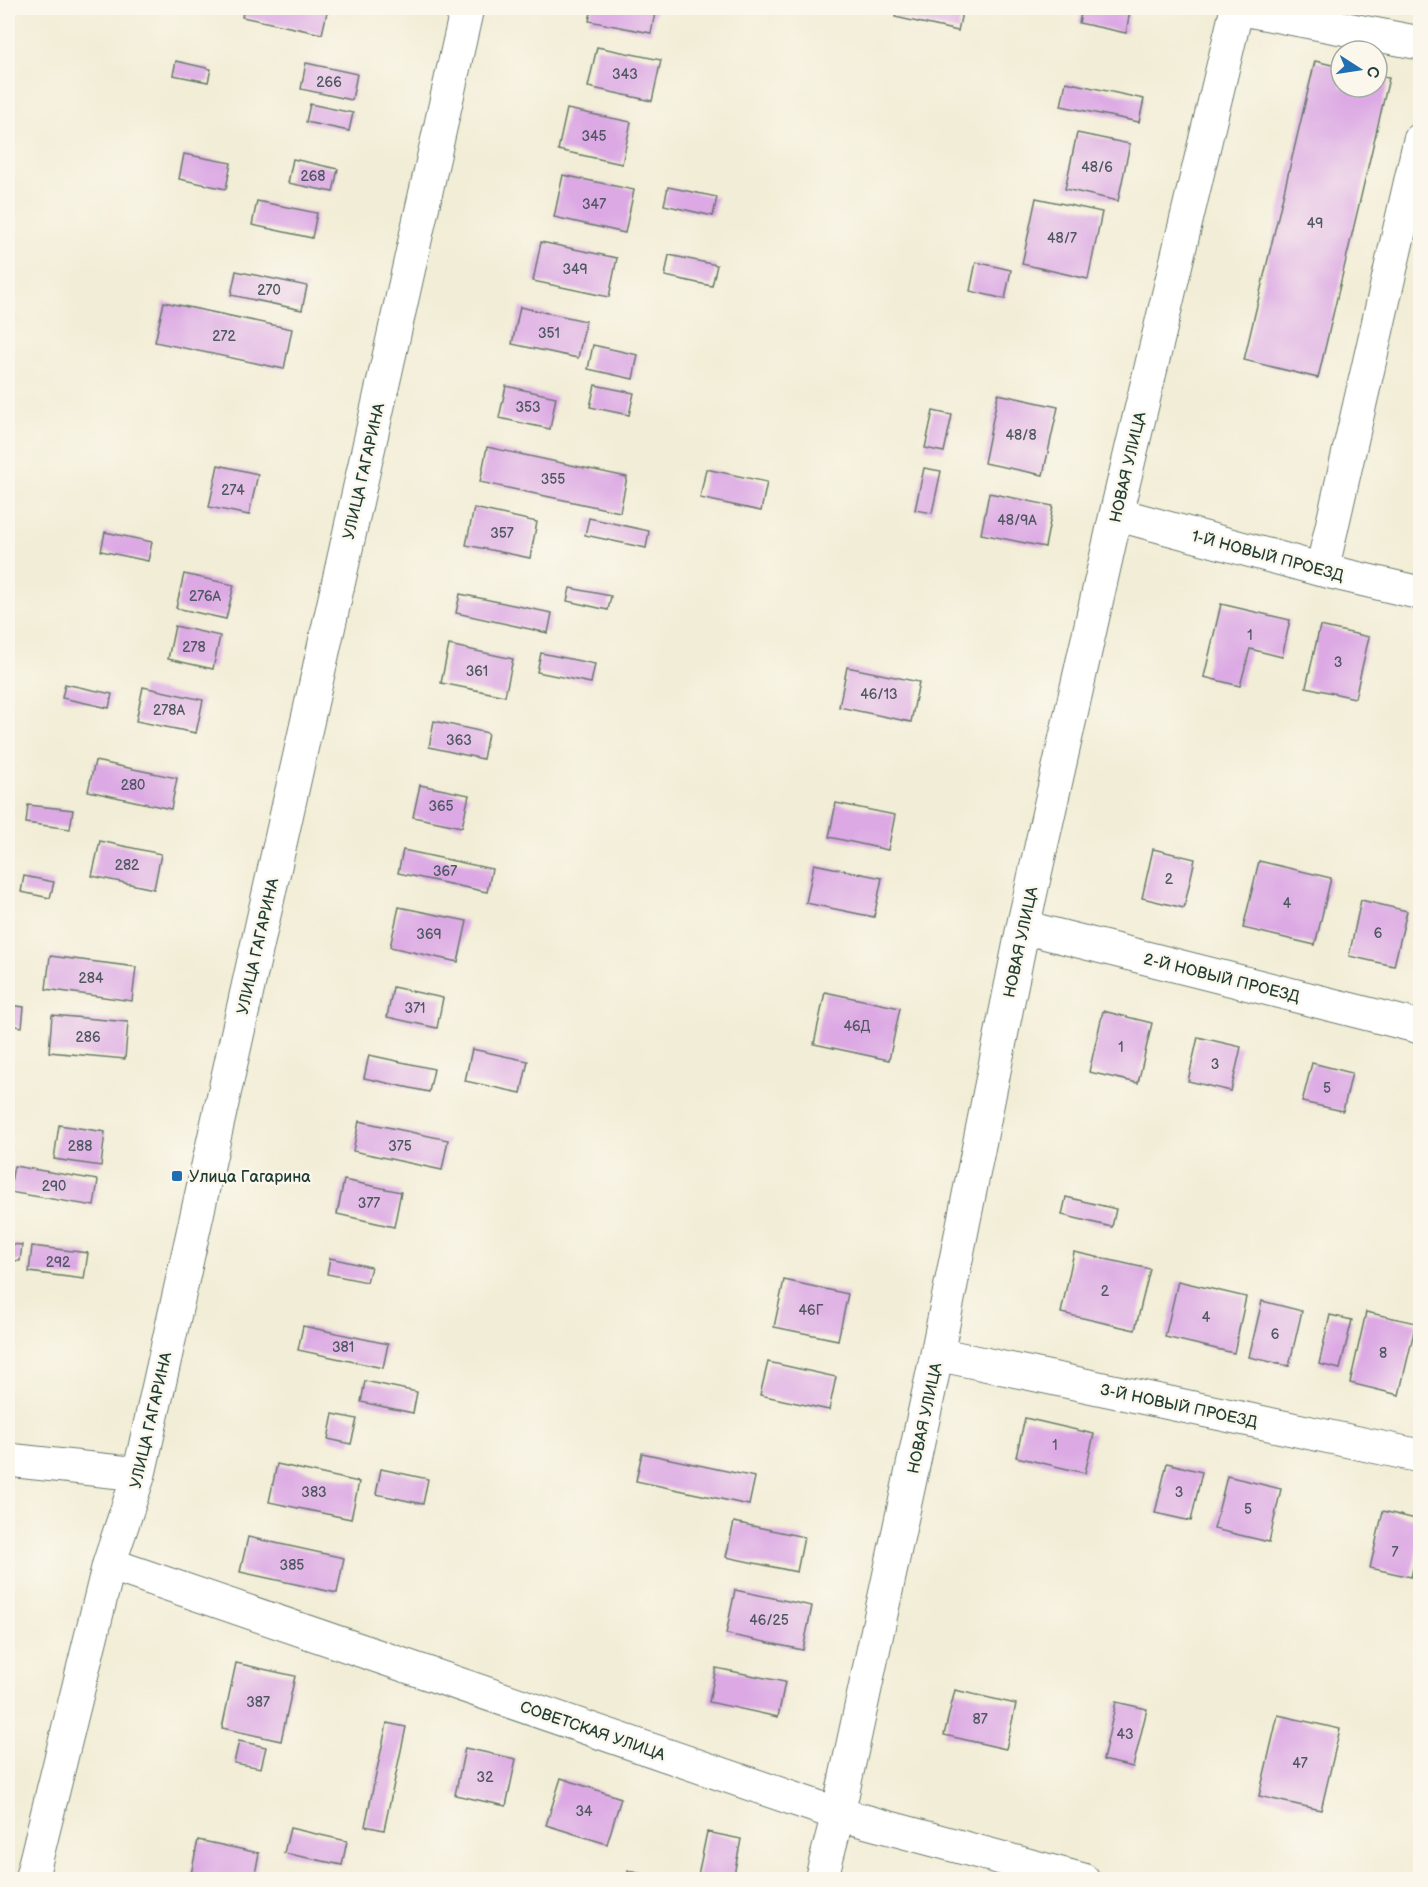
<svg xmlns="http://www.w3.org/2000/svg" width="1428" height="1887" font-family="'Balsamiq Sans',sans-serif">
<rect width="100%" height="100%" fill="#fbf7ec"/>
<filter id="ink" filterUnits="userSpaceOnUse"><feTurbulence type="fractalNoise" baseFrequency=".0167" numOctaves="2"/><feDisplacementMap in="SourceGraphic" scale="12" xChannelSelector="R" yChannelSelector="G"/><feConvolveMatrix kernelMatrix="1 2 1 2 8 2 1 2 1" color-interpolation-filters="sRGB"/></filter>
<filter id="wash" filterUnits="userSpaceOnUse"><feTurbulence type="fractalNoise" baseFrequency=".008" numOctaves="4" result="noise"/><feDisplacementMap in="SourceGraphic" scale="24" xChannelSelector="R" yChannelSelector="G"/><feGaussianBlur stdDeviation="1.35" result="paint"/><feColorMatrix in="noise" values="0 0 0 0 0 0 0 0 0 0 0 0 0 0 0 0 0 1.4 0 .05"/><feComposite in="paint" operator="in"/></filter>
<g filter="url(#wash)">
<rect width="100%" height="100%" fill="#f2edd6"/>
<g id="blocks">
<path fill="#dca9e4" d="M 244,8 L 328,8 L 322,34 L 242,17 Z
M 592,8 L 656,8 L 651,33 L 589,21 Z
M 897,8 L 963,8 L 958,31 L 895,17 Z
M 1082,8 L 1112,8 L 1130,11 L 1126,33 L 1079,23 Z
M 1391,8 L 1412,8 L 1410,13 Z
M 597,47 L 661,60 L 652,101 L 588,87 Z
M 176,61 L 211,69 L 208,82 L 173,75 Z
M 1315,61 L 1341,67 L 1341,87 L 1377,87 L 1377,76 L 1389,78 L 1318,378 L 1244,360 Z
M 306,63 L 357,74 L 352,100 L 301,89 Z
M 1066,82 L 1144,99 L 1139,122 L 1061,106 Z
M 310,104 L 353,113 L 349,131 L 306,122 Z
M 567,109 L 631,122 L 622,164 L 558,150 Z
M 1077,133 L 1130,144 L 1118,201 L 1065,189 Z
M 184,154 L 231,163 L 226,189 L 179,179 Z
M 293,159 L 338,169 L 333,192 L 288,183 Z
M 563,175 L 634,190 L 625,233 L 554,217 Z
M 668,187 L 717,197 L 713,216 L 664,205 Z
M 1036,198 L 1102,212 L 1088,279 L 1022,264 Z
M 257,201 L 317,213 L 312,238 L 252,225 Z
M 541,242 L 617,258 L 609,297 L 533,281 Z
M 669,255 L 717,265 L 712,286 L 665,276 Z
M 976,262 L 1011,270 L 1005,299 L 970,291 Z
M 236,271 L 307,286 L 302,310 L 231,295 Z
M 164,302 L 292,329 L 284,369 L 155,342 Z
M 520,307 L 586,321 L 578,358 L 512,344 Z
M 593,345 L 638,355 L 633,379 L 588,369 Z
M 595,385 L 634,393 L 629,415 L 590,407 Z
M 506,386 L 556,397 L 550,429 L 499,418 Z
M 998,394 L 1058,407 L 1043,475 L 984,463 Z
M 933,411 L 952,415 L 944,452 L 925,448 Z
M 487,447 L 627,477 L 620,512 L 480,482 Z
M 218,465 L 258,474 L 249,515 L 209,507 Z
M 924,468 L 941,471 L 932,513 L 915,510 Z
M 706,469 L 767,482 L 761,511 L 700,498 Z
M 989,493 L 1053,506 L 1045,547 L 981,534 Z
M 474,508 L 537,522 L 530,558 L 466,545 Z
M 589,518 L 649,531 L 646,548 L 585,535 Z
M 105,532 L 152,542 L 148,561 L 101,551 Z
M 184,574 L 234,585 L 226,619 L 176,608 Z
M 570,588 L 611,596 L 608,610 L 567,601 Z
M 460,594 L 552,613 L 548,633 L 456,613 Z
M 1221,604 L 1290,620 L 1282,657 L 1250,649 L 1240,686 L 1204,677 Z
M 175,626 L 220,636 L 213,669 L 168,659 Z
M 1320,626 L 1369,637 L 1355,698 L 1306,687 Z
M 449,645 L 513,659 L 505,696 L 441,683 Z
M 541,653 L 595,664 L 591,683 L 537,672 Z
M 1420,665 L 1420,691 L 1414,690 Z
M 847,667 L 919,682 L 911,722 L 839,707 Z
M 65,684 L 112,694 L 109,708 L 62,698 Z
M 143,687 L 203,700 L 196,733 L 136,721 Z
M 434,721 L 488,733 L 483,759 L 429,747 Z
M 95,761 L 177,778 L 171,809 L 88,791 Z
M 420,785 L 469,795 L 462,827 L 413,817 Z
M 836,803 L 895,815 L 888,850 L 829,837 Z
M 28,805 L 73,810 L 70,829 L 26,823 Z
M 100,841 L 161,854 L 154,889 L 92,876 Z
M 1153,849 L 1195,859 L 1184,908 L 1142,898 Z
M 403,850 L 492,869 L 487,892 L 398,873 Z
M 1259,861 L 1331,878 L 1315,945 L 1243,928 Z
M 814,864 L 882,878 L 874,917 L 806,903 Z
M 24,876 L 54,882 L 50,898 L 21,892 Z
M 1361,900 L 1407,911 L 1394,966 L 1349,956 Z
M 399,907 L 467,921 L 458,962 L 390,947 Z
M 50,956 L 136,967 L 132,1001 L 46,989 Z
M 393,987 L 443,998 L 437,1028 L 387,1017 Z
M 825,992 L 900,1008 L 889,1060 L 814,1044 Z
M 8,1005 L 24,1007 L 22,1027 L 8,1025 Z
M 1103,1011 L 1152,1023 L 1138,1083 L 1089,1072 Z
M 52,1015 L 128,1022 L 125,1059 L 49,1052 Z
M 1198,1037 L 1241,1047 L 1231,1091 L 1188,1081 Z
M 472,1049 L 528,1061 L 521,1093 L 465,1081 Z
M 369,1055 L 434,1069 L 429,1092 L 364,1078 Z
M 1312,1063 L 1352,1073 L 1343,1111 L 1302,1102 Z
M 359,1121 L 448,1140 L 442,1170 L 353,1151 Z
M 59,1125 L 105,1132 L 101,1166 L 54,1159 Z
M 14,1166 L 98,1180 L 94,1206 L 9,1192 Z
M 344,1180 L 401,1192 L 394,1227 L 337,1214 Z
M 1066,1197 L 1116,1209 L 1112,1227 L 1062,1215 Z
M 8,1244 L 22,1245 L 20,1261 L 8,1260 Z
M 32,1246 L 88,1253 L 84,1279 L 29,1272 Z
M 1074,1252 L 1150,1269 L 1135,1330 L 1061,1313 Z
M 330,1258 L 371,1267 L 367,1282 L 327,1274 Z
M 784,1280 L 848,1294 L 838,1340 L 774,1327 Z
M 1178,1281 L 1246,1297 L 1234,1353 L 1165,1337 Z
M 1262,1301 L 1302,1311 L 1289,1366 L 1249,1357 Z
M 1366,1312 L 1416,1323 L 1399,1395 L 1350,1383 Z
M 1330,1315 L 1352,1320 L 1340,1369 L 1319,1364 Z
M 303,1326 L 388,1344 L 383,1368 L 298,1350 Z
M 768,1362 L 836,1377 L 829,1410 L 760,1395 Z
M 365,1381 L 417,1392 L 413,1413 L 361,1402 Z
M 333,1414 L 357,1419 L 351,1444 L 328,1439 Z
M 1025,1418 L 1094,1434 L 1085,1473 L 1016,1457 Z
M 642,1453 L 755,1477 L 749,1505 L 636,1481 Z
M 1167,1463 L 1202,1472 L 1191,1521 L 1155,1513 Z
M 277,1464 L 359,1482 L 351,1519 L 269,1502 Z
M 381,1469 L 428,1479 L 423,1504 L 376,1494 Z
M 1227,1476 L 1281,1489 L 1269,1542 L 1214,1529 Z
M 1383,1511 L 1420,1520 L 1420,1537 L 1411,1577 L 1370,1568 Z
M 734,1522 L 804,1537 L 797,1572 L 726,1557 Z
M 248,1537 L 344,1558 L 337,1593 L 240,1572 Z
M 735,1590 L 812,1606 L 803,1650 L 726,1634 Z
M 236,1663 L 295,1676 L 281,1741 L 222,1728 Z
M 716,1668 L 785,1682 L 778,1717 L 709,1702 Z
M 955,1690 L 1016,1704 L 1006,1749 L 944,1735 Z
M 1116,1702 L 1147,1709 L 1133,1767 L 1103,1760 Z
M 1278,1715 L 1340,1729 L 1321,1810 L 1259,1796 Z
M 387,1723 L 406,1727 L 384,1830 L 365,1826 Z
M 239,1741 L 266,1747 L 261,1768 L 234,1763 Z
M 465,1748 L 516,1759 L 506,1806 L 455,1795 Z
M 561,1778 L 621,1798 L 607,1844 L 546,1825 Z
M 290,1828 L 347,1841 L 342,1865 L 284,1853 Z
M 707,1832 L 741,1839 L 733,1880 L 697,1880 Z
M 198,1840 L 259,1853 L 254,1880 L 190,1879 Z
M 628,1871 L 663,1878 L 663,1880 L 626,1880 Z"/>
</g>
</g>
<g filter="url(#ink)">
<use href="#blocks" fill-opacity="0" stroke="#697b6d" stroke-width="1.5"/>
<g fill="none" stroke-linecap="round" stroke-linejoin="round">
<defs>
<path id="minor" d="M 1237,8 L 1420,43
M 1116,514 L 1322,570 L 1420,593
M 1322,570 L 1420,140
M 1023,927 L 1420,1027
M 937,1354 L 1420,1456
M 8,1460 L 139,1474
M 109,1564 L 838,1814 L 1083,1880
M 31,1880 L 109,1564 L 139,1474 L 467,8
M 821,1880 L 838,1814 L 937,1354 L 1023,927 L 1116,514 L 1237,8"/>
</defs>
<use href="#minor" stroke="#697b6d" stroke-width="35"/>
<use href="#minor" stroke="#fff" stroke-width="33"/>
</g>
</g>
<rect fill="#1f6fb2" stroke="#fbf7ec" stroke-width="2" x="171" y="1170" width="12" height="12" rx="3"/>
<g text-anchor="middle" stroke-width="5" stroke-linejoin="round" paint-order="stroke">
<g font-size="14" fill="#4e5860">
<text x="625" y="79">343</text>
<text x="329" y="87">266</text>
<text x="594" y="141">345</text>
<text x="1097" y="172">48/6</text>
<text x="313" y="181">268</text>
<text x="594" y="209">347</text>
<text x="1315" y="228">49</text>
<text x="1062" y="243">48/7</text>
<text x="575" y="274">349</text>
<text x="269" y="295">270</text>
<text x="549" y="338">351</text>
<text x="224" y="341">272</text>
<text x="528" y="412">353</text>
<text x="1021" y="440">48/8</text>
<text x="553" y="484">355</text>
<text x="233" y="495">274</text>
<text x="1017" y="525">48/9А</text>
<text x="502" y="538">357</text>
<text x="205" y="601">276А</text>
<text x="1250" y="640">1</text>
<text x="194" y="652">278</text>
<text x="1338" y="667">3</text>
<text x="477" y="676">361</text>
<text x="879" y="699">46/13</text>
<text x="169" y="715">278А</text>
<text x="459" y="745">363</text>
<text x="133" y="790">280</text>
<text x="441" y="811">365</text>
<text x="127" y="870">282</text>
<text x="445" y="876">367</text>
<text x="1169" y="884">2</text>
<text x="1287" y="908">4</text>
<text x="1378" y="938">6</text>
<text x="429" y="939">369</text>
<text x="91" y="983">284</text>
<text x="415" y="1013">371</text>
<text x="857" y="1031">46Д</text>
<text x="88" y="1042">286</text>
<text x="1121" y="1052">1</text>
<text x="1215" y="1069">3</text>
<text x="1327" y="1093">5</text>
<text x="80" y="1151">288</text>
<text x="400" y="1151">375</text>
<text x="54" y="1191">290</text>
<text x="369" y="1208">377</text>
<text x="58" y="1267">292</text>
<text x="1105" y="1296">2</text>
<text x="811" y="1315">46Г</text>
<text x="1206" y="1322">4</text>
<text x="1275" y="1339">6</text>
<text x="343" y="1352">381</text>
<text x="1383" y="1358">8</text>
<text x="1055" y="1450">1</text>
<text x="314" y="1497">383</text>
<text x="1179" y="1497">3</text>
<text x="1248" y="1514">5</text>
<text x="1395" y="1557">7</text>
<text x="292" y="1570">385</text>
<text x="769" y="1625">46/25</text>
<text x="258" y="1707">387</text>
<text x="980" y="1724">87</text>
<text x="1125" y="1739">43</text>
<text x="1300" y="1768">47</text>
<text x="485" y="1782">32</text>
<text x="584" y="1816">34</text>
</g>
<g font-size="16" fill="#1f3d34" stroke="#fbf7ec">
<text transform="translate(1127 467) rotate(-77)" y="6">НОВАЯ УЛИЦА</text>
<text transform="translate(363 471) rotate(-77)" y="6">УЛИЦА ГАГАРИНА</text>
<text transform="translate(1268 555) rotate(15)" y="6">1-Й НОВЫЙ ПРОЕЗД</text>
<text transform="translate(1020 942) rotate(-78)" y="6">НОВАЯ УЛИЦА</text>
<text transform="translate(257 946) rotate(-77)" y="6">УЛИЦА ГАГАРИНА</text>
<text transform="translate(1222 977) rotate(14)" y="6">2-Й НОВЫЙ ПРОЕЗД</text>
<text transform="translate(1179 1405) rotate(12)" y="6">3-Й НОВЫЙ ПРОЕЗД</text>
<text transform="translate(924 1418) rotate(-78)" y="6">НОВАЯ УЛИЦА</text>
<text transform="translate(150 1420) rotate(-77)" y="6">УЛИЦА ГАГАРИНА</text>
<text transform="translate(593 1730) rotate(19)" y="6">СОВЕТСКАЯ УЛИЦА</text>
</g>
<g font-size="16" fill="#1f3d34" stroke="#fbf7ec" text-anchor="start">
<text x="189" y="1182">Улица Гагарина</text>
</g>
</g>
<rect width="1428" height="1887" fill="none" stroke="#fbf7ec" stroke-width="30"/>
<g transform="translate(1359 69) rotate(102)"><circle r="28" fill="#fbf7ec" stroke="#a3ada2" stroke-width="1.5"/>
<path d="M0-4.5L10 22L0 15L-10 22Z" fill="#1f6fb2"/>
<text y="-9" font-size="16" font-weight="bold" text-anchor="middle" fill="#1f3d34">С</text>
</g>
</svg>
